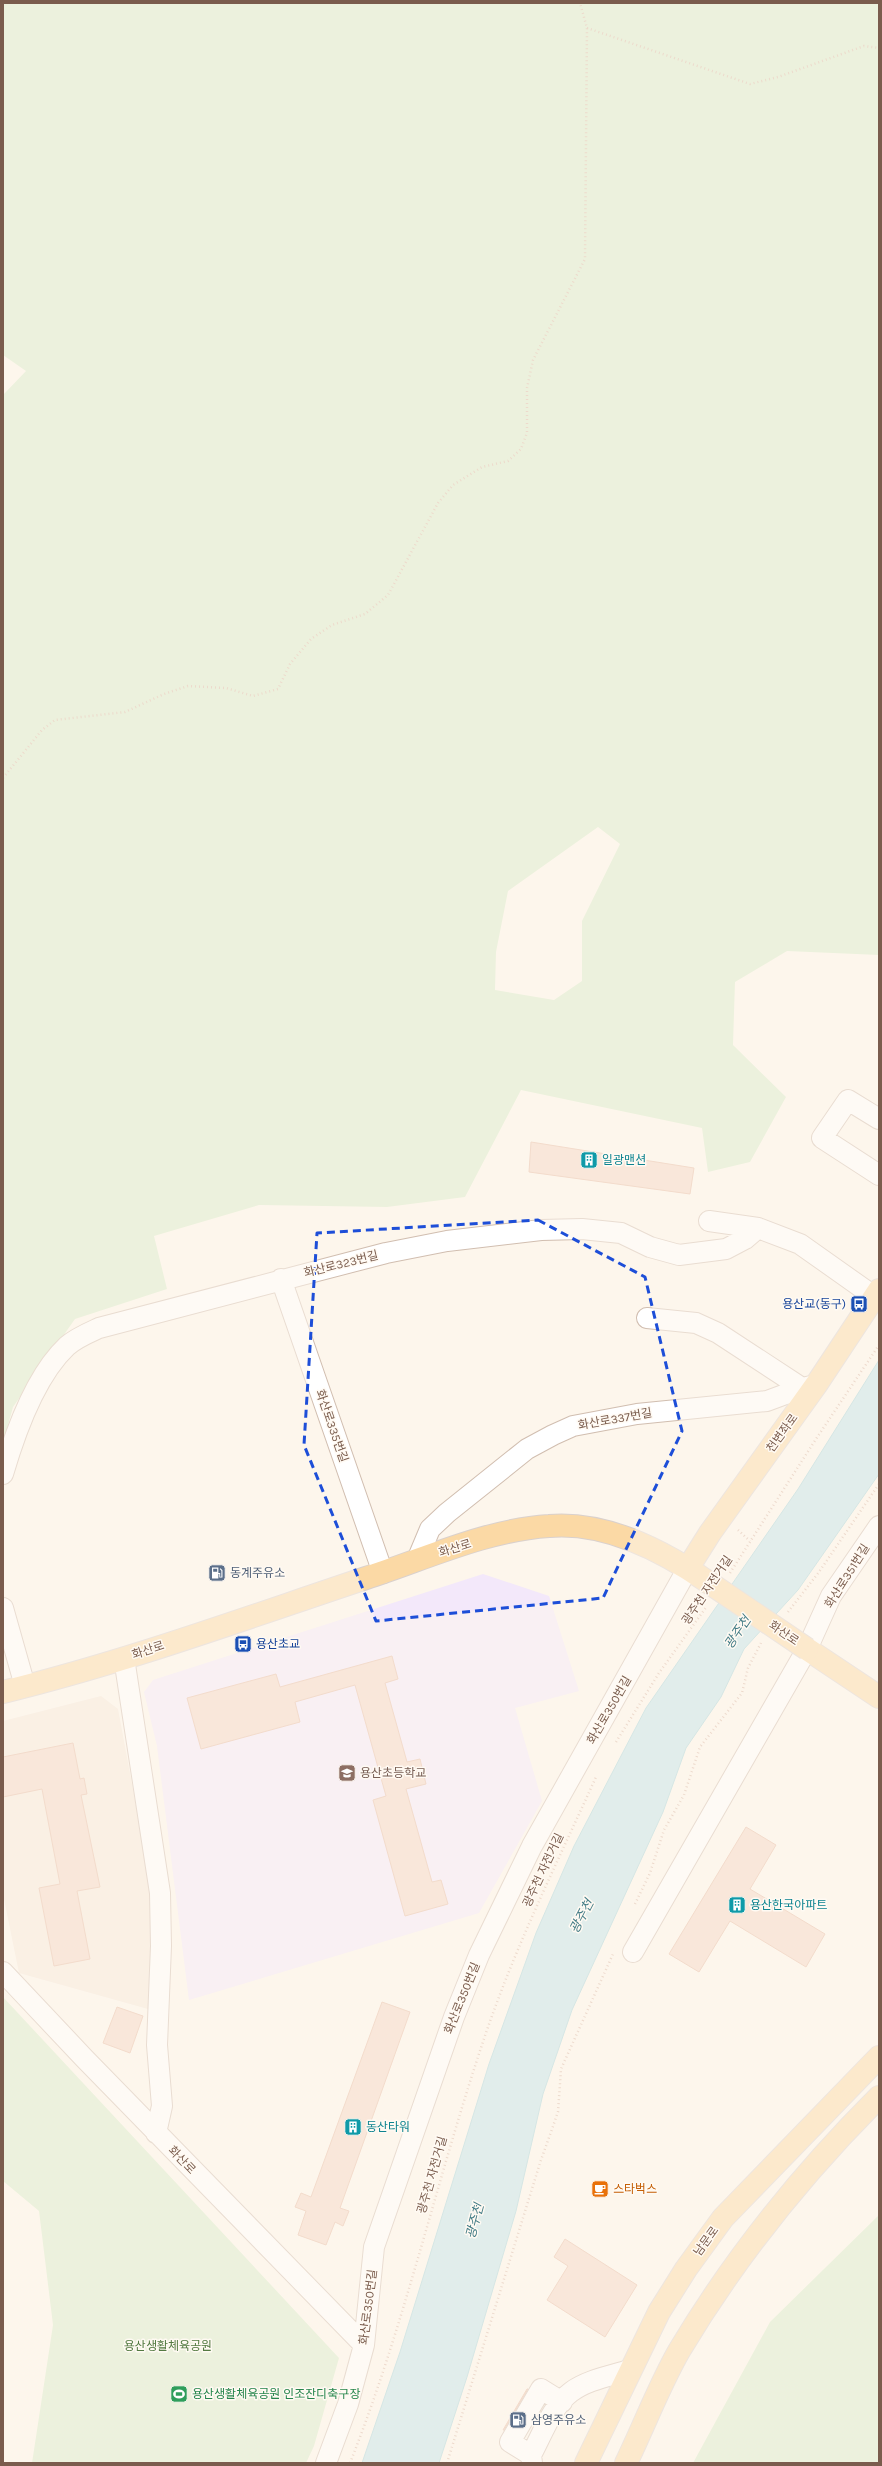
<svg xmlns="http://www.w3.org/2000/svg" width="882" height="2466" font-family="Karla,'Noto Sans KR',sans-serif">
<rect width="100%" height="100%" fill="#fdf6ec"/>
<path fill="#f5e8da" d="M 101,1696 L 118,1709 L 154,1902 L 148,2009 L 19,1973 L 3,1894 L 3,1721 Z"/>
<path fill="#f3e8fa" d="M 483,1574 L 549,1596 L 579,1691 L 515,1708 L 542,1801 L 479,1913 L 189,2000 L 157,1746 L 144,1692 L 153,1680 Z"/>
<path fill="#d8ecc9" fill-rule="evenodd" d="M 3,3 L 879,3 L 879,955 L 787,951 L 735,982 L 733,1045 L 786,1097 L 750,1162 L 708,1172 L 702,1128 L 521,1090 L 465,1197 L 387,1207 L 259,1205 L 154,1236 L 167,1289 L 75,1319 L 13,1407 L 3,1443 L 3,395 L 26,371 L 3,355 ZM 598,827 L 620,844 L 582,921 L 582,981 L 554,1000 L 495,990 L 496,952 L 508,891 Z
M 3,1997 L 339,2358 L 314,2446 L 306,2463 L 32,2463 L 53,2325 L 39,2211 L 3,2181 Z
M 879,2215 L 879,2463 L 693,2463 L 770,2322 Z"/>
<path fill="#bfe3e8" stroke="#a5d3da" d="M 879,1360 L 879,1474 L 798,1590 L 744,1649 L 721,1697 L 686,1748 L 663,1812 L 572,2010 L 543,2094 L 516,2211 L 467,2377 L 439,2463 L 362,2463 L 400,2352 L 489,2064 L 536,1933 L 574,1846 L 646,1708 L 798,1489 Z"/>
<path fill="#f3d5c3" stroke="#e6bba3" d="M 531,1142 L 694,1168 L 690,1194 L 529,1172 Z
M 392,1656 L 398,1679 L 385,1683 L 407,1762 L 420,1759 L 426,1784 L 406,1789 L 432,1882 L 441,1880 L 448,1904 L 405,1916 L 373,1800 L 386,1796 L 355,1685 L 295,1702 L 300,1722 L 201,1749 L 187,1698 L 276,1674 L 280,1687 Z
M 73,1743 L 80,1779 L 84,1778 L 87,1794 L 81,1795 L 100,1887 L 77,1891 L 90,1959 L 54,1966 L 39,1888 L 60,1884 L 42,1789 L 3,1797 L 3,1757 Z
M 746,1827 L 776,1845 L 750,1889 L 825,1934 L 806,1967 L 730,1921 L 699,1972 L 669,1954 Z
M 382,2002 L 410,2012 L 340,2208 L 349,2211 L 343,2226 L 335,2222 L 326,2245 L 298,2235 L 306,2211 L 295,2207 L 301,2193 L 311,2197 Z
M 117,2007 L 143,2016 L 130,2053 L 103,2043 Z
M 565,2239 L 637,2285 L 605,2337 L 547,2300 L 568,2266 L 554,2257 Z
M 527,2389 L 528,2389 L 504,2430 L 503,2430 Z"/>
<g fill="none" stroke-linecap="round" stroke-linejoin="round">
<defs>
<path id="minor" d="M 879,1119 L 848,1100 L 822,1138 L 879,1175
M 709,1221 L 758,1228 L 800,1244 L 875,1297
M 281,1279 L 383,1573
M 647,1318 L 696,1323 L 718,1333 L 802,1388
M 3,1474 C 15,1433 35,1376 67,1346 C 76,1338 88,1333 99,1328 L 386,1253 L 447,1241 L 541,1230 L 582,1229 L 621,1233 L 650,1247 L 679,1255 L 726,1249 L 745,1239 L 758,1228
M 417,1560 L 430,1529 L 447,1513 L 527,1449 L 553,1435 L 573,1426 L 637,1414 L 767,1401 L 802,1388 L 816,1385
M 3,1608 L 25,1686
M 124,1658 L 160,1893 L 161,1946 L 157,2045 L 162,2106 L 156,2133
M 633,1952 L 807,1649 L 831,1596 L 879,1526
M 3,1972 L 84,2058 L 364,2345
M 531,2455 L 510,2442 L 541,2389 L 562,2402
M 326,2463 L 348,2404 L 364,2345 L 374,2247 L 454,2017 L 479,1955 L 532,1846 L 688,1568
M 532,2463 L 531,2455 C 542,2435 552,2406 571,2392 C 587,2380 610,2376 629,2370"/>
<path id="major" d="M 688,1568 L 710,1533 L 816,1385 L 879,1290
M 807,1649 L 879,1697
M 3,1692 C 126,1662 246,1618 366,1578 C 425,1559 486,1530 549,1526 C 606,1521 662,1550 708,1582
M 586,2463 L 659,2312 L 686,2269 L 723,2218 L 879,2057
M 626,2463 C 644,2426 659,2386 679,2351 C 735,2257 802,2174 879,2097"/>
</defs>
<use href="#minor" stroke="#d1beb0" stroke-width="22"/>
<use href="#major" stroke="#dad1cd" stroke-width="24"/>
<path stroke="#d9b8a5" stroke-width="2.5" stroke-dasharray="1 3" stroke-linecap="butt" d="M 587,28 L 750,84 L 778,77 L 864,46 L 879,48
M 3,778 L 42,730 L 55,720 L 125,712 L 164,694 L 188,686 L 226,688 L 253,696 L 278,689 L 290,664 L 311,639 L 332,625 L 365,614 L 388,595 L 438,503 L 453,485 L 482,467 L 508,461 L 521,449 L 527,433 L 527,388 L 533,360 L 585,259 L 587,28 L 580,3
M 738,1530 L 750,1541
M 730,1573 L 816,1439 L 879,1345
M 788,1612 L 819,1572 L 879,1484
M 616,1742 L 659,1673 L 707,1606
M 635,1904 L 650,1873 L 664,1830 L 684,1795 L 700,1747 L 742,1693 L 748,1668 L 761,1643
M 350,2463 C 406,2322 438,2173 487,2030 C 517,1943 558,1861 596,1777
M 447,2463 L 540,2163 L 558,2112 L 561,2069 L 613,1954"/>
<use href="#minor" stroke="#fff" stroke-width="20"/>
<use href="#major" stroke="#fbd9a5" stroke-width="22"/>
<defs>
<path id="major-bridge" d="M 708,1582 L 807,1649"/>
</defs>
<use href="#major-bridge" stroke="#dad1cd" stroke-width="24" stroke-linecap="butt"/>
<use href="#major-bridge" stroke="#fbd9a5" stroke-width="22"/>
</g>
<path d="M0 0H882V2466H0ZM 538,1220 L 645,1277 L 682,1431 L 603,1598 L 376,1621 L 304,1445 L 317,1233 Z" fill="#fdf6ec" fill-opacity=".55" fill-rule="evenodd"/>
<path fill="none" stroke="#1d4ed8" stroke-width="3" stroke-dasharray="8 5" stroke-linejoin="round" d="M 538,1220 L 645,1277 L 682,1431 L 603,1598 L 376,1621 L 304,1445 L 317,1233 Z"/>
<defs>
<symbol id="building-square" viewBox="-11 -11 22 22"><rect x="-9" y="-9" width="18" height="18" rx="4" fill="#0f9aa8" stroke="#fffaf3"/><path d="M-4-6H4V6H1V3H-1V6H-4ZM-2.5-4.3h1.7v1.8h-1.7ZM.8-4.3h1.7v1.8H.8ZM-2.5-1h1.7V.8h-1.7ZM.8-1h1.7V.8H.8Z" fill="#fff"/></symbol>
<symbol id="bus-square" viewBox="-11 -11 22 22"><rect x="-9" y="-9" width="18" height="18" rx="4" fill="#1a4fb4" stroke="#fffaf3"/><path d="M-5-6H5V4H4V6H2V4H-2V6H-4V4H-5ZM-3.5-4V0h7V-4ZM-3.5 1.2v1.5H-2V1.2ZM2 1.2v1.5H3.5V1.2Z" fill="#fff"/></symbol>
<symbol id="fuel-square" viewBox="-11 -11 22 22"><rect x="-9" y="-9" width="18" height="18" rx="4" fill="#5c6f8a" stroke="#fffaf3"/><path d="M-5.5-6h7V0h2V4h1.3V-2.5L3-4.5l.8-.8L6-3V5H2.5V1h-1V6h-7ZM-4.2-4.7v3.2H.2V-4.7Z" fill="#fff"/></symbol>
<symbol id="school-square" viewBox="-11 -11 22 22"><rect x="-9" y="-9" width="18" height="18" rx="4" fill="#8d6e63" stroke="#fffaf3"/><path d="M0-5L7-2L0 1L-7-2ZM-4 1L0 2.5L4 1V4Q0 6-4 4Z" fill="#fff"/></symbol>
<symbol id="cafe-square" viewBox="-11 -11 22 22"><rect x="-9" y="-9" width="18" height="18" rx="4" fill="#e8710a" stroke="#fffaf3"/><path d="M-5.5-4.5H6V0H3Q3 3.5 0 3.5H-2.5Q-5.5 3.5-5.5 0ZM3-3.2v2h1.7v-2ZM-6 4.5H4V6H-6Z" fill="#fff"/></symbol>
<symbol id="stadium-square" viewBox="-11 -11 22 22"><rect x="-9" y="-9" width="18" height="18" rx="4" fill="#2e9e5b" stroke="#fffaf3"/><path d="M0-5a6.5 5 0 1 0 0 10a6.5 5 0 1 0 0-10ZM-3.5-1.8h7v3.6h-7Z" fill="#fff"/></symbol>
</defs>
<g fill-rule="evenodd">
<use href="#building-square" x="579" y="1150" width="20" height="20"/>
<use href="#bus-square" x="849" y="1294" width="20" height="20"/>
<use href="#fuel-square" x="207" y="1563" width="20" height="20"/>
<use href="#bus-square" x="233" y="1634" width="20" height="20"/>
<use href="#school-square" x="337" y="1763" width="20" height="20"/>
<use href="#building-square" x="727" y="1895" width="20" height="20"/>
<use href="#building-square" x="343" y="2117" width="20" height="20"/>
<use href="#cafe-square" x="590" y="2179" width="20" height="20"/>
<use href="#stadium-square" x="169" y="2384" width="20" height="20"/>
<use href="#fuel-square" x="508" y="2410" width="20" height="20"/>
</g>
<g text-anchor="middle" stroke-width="3" stroke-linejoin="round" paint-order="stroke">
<g font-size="12" fill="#0d838f" stroke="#fffaf3" text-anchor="start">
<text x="602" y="1164">일광맨션</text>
<text x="750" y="1909">용산한국아파트</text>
<text x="366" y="2131">동산타워</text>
</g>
<g font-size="12" fill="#7a5c4d" stroke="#fffaf3">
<text transform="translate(341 1264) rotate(-14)" y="4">화산로323번길</text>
<text transform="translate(615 1419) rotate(-10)" y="4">화산로337번길</text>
<text transform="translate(332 1426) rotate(71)" y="4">화산로335번길</text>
<text transform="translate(782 1433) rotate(-54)" y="4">천변좌로</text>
<text transform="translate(455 1548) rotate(-17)" y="4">화산로</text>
<text transform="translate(847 1576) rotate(-58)" y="4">화산로351번길</text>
<text transform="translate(707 1590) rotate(-56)" y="4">광주천 자전거길</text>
<text transform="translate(784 1633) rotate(34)" y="4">화산로</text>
<text transform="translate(148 1650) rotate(-18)" y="4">화산로</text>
<text transform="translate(609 1710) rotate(-60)" y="4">화산로350번길</text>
<text transform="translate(543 1870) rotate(-65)" y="4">광주천 자전거길</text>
<text transform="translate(462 1998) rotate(-68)" y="4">화산로350번길</text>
<text transform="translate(182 2160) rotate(46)" y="4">화산로</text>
<text transform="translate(432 2175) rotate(-74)" y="4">광주천 자전거길</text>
<text transform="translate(706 2241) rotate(-54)" y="4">남문로</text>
<text transform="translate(368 2307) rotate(-83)" y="4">화산로350번길</text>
</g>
<g font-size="12" fill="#164399" stroke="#fffaf3" text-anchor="end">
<text x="846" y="1308">용산교(동구)</text>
<text x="256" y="1648" text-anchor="start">용산초교</text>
</g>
<g font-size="12" fill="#4e5e75" stroke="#fffaf3" text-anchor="start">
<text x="230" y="1577">동계주유소</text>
<text x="531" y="2424">삼영주유소</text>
</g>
<g font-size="12" fill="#785e54" stroke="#fffaf3" text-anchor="start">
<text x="360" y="1777">용산초등학교</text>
</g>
<g font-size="12" fill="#c56008" stroke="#fffaf3" text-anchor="start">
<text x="613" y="2193">스타벅스</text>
</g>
<g font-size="12" fill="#537a41" stroke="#fffaf3">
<text x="168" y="2350">용산생활체육공원</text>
</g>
<g font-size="12" fill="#27864d" stroke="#fffaf3" text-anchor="start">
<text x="192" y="2398">용산생활체육공원 인조잔디축구장</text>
</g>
<g font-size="13" font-style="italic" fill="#437c86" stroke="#fffaf3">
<text transform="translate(737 1632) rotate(-56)" y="5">광주천</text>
<text transform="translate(581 1916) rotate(-62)" y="5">광주천</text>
<text transform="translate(474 2221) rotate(-75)" y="5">광주천</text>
</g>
</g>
<rect width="882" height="2466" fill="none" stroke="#7a5c4d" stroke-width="8"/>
</svg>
